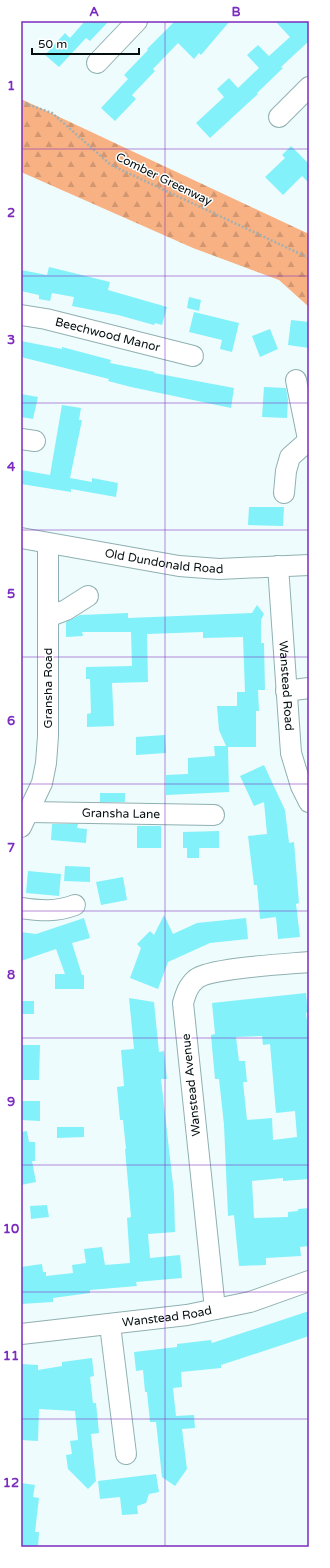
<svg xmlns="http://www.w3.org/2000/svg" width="330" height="1568" font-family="'Varela Round',sans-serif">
<defs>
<pattern id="forest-firs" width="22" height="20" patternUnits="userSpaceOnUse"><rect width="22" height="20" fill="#f7b183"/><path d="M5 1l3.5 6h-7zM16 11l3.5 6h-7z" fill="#d29770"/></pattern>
</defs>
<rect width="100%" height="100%" fill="#effcfd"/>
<path fill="url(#forest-firs)" d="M 21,99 L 309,234 L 309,307 L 279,280 L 193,248 L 21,172 Z"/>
<path fill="#82f1fa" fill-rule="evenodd" d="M 85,21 L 109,21 L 90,41 L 86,38 L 59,67 L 45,55 L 65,33 L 70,38 Z
M 175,21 L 230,21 L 201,55 L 199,53 L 194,59 L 178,43 L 153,69 L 155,71 L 132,95 L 136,99 L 115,121 L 101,108 L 128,79 L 124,75 L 148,50 L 147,49 Z
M 275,21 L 309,21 L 309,41 L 281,67 L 283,68 L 257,93 L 258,94 L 210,138 L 196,123 L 224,97 L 217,89 L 229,78 L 238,88 L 259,68 L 247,55 L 258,45 L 269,56 L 290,37 Z
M 291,146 L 309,164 L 309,183 L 302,176 L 283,195 L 265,177 L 285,158 L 282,155 Z
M 49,267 L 110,282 L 108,290 L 167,307 L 162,325 L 155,323 L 154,325 L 118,315 L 72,306 L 74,297 L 52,293 L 50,301 L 39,299 L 39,295 L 21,291 L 21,270 L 47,275 Z
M 189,297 L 201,300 L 199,311 L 187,308 Z
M 194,312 L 239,323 L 232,352 L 220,349 L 222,340 L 189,332 Z
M 291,320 L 309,322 L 309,348 L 288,345 Z
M 270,329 L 278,349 L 260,357 L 252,336 Z
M 21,341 L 62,349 L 62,347 L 111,360 L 110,363 L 155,372 L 154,373 L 234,388 L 231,408 L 131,387 L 108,381 L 109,379 L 21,357 Z
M 264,387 L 286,388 L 288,400 L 287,418 L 262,417 Z
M 21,394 L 38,397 L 33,419 L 21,417 Z
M 62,405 L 81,408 L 79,420 L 82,420 L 70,478 L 92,482 L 92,478 L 118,483 L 116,497 L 71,489 L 71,492 L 21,484 L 21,470 L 50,475 Z
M 249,507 L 284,507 L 283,526 L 248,525 Z
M 257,605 L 264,614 L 261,620 L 261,643 L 264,643 L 265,690 L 258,690 L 259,711 L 256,711 L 256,747 L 228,747 L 229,792 L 166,795 L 166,775 L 188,774 L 188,758 L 215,756 L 214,746 L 226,746 L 219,730 L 217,706 L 237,706 L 237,692 L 245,692 L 243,637 L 203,638 L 203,632 L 147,634 L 148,682 L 112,683 L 114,726 L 87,727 L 87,714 L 91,713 L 90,679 L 86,679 L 86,667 L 132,666 L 131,632 L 82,632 L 83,636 L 66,637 L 66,622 L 80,615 L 128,613 L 128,618 L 252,613 Z
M 165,735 L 166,753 L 136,755 L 136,737 Z
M 264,765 L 285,810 L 289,843 L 294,842 L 299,903 L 296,904 L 300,937 L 278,939 L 276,917 L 260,919 L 257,885 L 254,885 L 248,836 L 267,834 L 264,802 L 254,806 L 240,776 Z
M 100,793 L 125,793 L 125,802 L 100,802 Z
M 52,824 L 78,824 L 77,828 L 87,829 L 86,843 L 51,840 Z
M 137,826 L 161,826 L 161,848 L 137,848 Z
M 219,831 L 219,848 L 199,848 L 199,858 L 187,858 L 187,848 L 183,848 L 183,832 Z
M 65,866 L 90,867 L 90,882 L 64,881 Z
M 28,871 L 61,874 L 59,896 L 26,893 Z
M 123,877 L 127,900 L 101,905 L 96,882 Z
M 164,915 L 173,934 L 197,923 L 246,918 L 248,939 L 210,943 L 168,962 L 158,989 L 130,978 L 141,948 L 137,944 L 150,931 L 154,935 Z
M 84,918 L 90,938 L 72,943 L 82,975 L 84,975 L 84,989 L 55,989 L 55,974 L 65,974 L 56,949 L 21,961 L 21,932 L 36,934 Z
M 306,993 L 308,1012 L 306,1013 L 309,1036 L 309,1179 L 283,1181 L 283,1178 L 252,1181 L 254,1218 L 288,1217 L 288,1212 L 298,1211 L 298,1209 L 309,1208 L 309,1246 L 300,1247 L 301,1256 L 266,1258 L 266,1265 L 239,1266 L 234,1215 L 228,1216 L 224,1125 L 219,1079 L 215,1079 L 212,1047 L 211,1035 L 215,1034 L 212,1003 ZM 262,1036 L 263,1045 L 270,1044 L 276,1113 L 295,1111 L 297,1137 L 273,1140 L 272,1118 L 247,1120 L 243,1082 L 247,1082 L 245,1061 L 239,1061 L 236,1037 Z
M 129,998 L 154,1002 L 159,1052 L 164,1051 L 167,1079 L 161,1079 L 174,1193 L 175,1232 L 148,1234 L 150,1258 L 180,1255 L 182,1278 L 136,1282 L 137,1286 L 90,1290 L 90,1293 L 53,1298 L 53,1302 L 21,1304 L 21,1267 L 42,1264 L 43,1272 L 46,1272 L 46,1276 L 73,1273 L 72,1265 L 86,1263 L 84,1249 L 102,1247 L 105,1265 L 130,1263 L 127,1218 L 131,1217 L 125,1149 L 126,1149 L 123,1120 L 120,1120 L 117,1087 L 124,1086 L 121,1050 L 134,1049 Z
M 21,1001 L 34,1001 L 34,1014 L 21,1014 Z
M 21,1045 L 40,1045 L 39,1080 L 21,1080 Z
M 21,1101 L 40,1101 L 40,1121 L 21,1120 Z
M 57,1127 L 84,1127 L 84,1137 L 57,1138 Z
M 27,1131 L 29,1142 L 35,1142 L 35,1161 L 32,1161 L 36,1182 L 21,1185 L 21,1132 Z
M 47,1205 L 49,1217 L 31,1219 L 30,1206 Z
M 309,1311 L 309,1336 L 221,1365 L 221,1368 L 181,1372 L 182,1387 L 173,1388 L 176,1416 L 194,1415 L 195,1428 L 182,1429 L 187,1469 L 175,1486 L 162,1477 L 156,1422 L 150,1422 L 147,1392 L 145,1392 L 143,1370 L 136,1371 L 134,1352 L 177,1347 L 177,1344 L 211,1340 L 212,1343 Z
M 92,1358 L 94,1376 L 90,1377 L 93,1403 L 96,1403 L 99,1433 L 91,1434 L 96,1481 L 88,1489 L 68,1469 L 66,1455 L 72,1454 L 70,1441 L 78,1440 L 75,1411 L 39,1409 L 38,1441 L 21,1440 L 21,1364 L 38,1365 L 38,1370 L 62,1366 L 62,1362 Z
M 156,1474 L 159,1492 L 149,1494 L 146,1503 L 137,1506 L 138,1514 L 122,1515 L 120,1497 L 100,1499 L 98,1481 Z
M 21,1483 L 35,1485 L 33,1497 L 39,1498 L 35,1532 L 39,1532 L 38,1547 L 21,1547 Z"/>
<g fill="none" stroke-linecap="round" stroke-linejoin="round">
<defs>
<g id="minor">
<path d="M 97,63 L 137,21"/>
<path d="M 279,117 L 309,87"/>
<path id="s1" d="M 21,315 L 46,319 L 193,356"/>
<path d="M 296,380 L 309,444"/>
<path d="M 21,439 L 35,441"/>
<path d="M 284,493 L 286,471 L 290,457 L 308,441"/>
<path id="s2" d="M 21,538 L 179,566 L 219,569 L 309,565"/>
<path id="s3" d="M 278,566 L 291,753 L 301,786 L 309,802"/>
<path d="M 48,617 L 66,610 L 88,596"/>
<path d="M 286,691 L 309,688"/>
<path id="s4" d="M 29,812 L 214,815"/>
<path d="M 21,827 L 42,783 L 46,763 L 48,736 L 48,544"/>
<path d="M 21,908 C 41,911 56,912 75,905"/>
<path d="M 215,1309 L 183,1003 C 186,993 188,986 196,979 C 210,968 287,964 309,962"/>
<path d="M 110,1325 L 126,1454"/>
<path id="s5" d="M 21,1334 L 187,1315 L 250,1302 L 309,1281"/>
</g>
</defs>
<use href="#minor" stroke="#8fb0b2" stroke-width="22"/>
<path stroke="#a3afb0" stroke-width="2.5" stroke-dasharray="2 2" stroke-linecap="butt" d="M 21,102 L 52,113 L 111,165 L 309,258"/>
<use href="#minor" stroke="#fff" stroke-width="20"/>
</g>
<path fill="none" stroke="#7b2cbf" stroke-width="1" stroke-opacity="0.55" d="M 165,21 L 165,1547M 21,149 L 309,149M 21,276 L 309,276M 21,403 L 309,403M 21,530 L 309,530M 21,657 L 309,657M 21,784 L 309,784M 21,911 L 309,911M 21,1038 L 309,1038M 21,1165 L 309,1165M 21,1292 L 309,1292M 21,1419 L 309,1419"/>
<g text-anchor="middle" stroke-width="3" stroke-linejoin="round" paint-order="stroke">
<g font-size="12" fill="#040e0f" stroke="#fff">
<text transform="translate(164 179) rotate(26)" y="4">Comber Greenway</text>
<text dy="4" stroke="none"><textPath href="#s1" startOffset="89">Beechwood Manor</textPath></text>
<text dy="4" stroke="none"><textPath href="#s2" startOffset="145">Old Dundonald Road</textPath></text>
<text dy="4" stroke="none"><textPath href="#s3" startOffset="120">Wanstead Road</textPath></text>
<text transform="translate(48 688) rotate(-90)" y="4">Gransha Road</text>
<text dy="4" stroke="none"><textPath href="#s4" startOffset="92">Gransha Lane</textPath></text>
<text transform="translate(191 1085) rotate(-96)" y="4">Wanstead Avenue</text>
<text dy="4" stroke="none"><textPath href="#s5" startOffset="147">Wanstead Road</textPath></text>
</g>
</g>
<rect width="330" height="1568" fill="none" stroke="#ffffff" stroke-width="44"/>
<path d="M32 48v6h107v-6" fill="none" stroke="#040e0f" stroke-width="2"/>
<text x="38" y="48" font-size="12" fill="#040e0f" stroke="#ffffff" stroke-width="3" paint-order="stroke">50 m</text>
<rect x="22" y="22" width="286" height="1524" fill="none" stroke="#7b2cbf" stroke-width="1.5"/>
<g font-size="13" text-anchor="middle" font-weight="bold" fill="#7b2cbf">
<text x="94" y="16">A</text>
<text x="236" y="16">B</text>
<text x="11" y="90">1</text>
<text x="11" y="217">2</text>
<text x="11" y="344">3</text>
<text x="11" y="471">4</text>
<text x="11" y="598">5</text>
<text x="11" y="725">6</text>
<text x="11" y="852">7</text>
<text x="11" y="979">8</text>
<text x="11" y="1106">9</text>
<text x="11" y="1233">10</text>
<text x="11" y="1360">11</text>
<text x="11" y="1487">12</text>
</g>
</svg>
